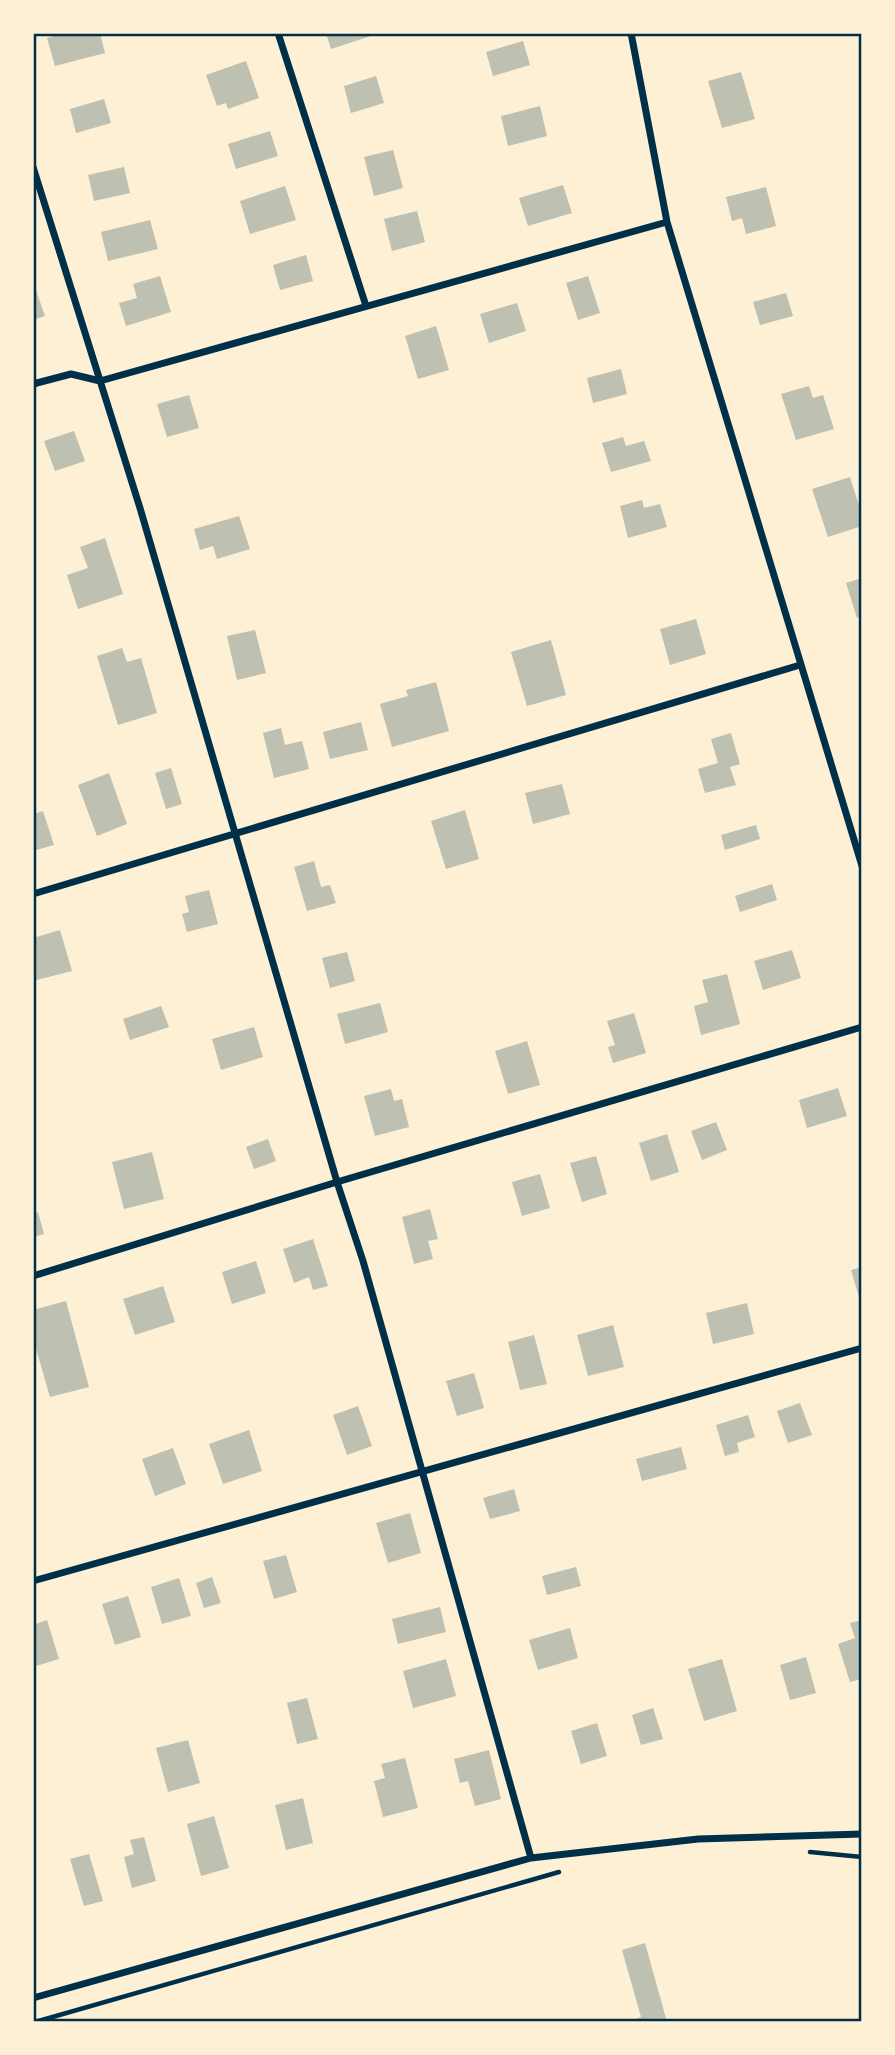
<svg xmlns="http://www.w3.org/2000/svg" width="895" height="2055" font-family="Raleway,sans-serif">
<rect width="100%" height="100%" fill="#fdf0d5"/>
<path fill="#bec0b2" d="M 64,33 L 100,33 L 105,53 L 55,66 L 47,38 Z
M 326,33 L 377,33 L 377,34 L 331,49 Z
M 523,41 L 530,65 L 493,76 L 486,52 Z
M 246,61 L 259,98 L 228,109 L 226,103 L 217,106 L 206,75 Z
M 741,72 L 755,119 L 722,128 L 708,81 Z
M 376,76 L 384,103 L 351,113 L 344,86 Z
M 104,99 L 111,123 L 76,133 L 70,109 Z
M 540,106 L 547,136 L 508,146 L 501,116 Z
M 270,131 L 278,156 L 236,169 L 228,144 Z
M 393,150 L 403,188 L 374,196 L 364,157 Z
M 124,167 L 130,193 L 94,201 L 88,175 Z
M 563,185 L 572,213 L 528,226 L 519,198 Z
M 285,186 L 296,220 L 250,234 L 240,201 Z
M 766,187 L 776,226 L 746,234 L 742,218 L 732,221 L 726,197 Z
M 417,211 L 425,242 L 392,251 L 384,219 Z
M 150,220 L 158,249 L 108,261 L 101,232 Z
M 306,255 L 313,281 L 280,290 L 273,265 Z
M 160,276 L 171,312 L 126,326 L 119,303 L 137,298 L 133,284 Z
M 588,276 L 600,313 L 578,320 L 566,283 Z
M 33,282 L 45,316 L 33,320 Z
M 786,293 L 793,316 L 760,325 L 753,302 Z
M 517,303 L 526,331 L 489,343 L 480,314 Z
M 436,326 L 449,370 L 418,379 L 405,336 Z
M 621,369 L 627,394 L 593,403 L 587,378 Z
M 809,386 L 813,398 L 823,395 L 834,429 L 796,440 L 781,394 Z
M 189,395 L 199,428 L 167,437 L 157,404 Z
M 74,431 L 85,461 L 55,471 L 44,441 Z
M 623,437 L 626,446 L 644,441 L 651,461 L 611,472 L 602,443 Z
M 850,477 L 862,515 L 862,526 L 828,537 L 812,489 Z
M 642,500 L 644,508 L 660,504 L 667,527 L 628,538 L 620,506 Z
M 239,516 L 250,549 L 217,559 L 213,546 L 200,550 L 194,529 Z
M 105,538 L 123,594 L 78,609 L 67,575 L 88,568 L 80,547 Z
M 862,578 L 862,616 L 857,618 L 846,583 Z
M 696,619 L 706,654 L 670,665 L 660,629 Z
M 255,630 L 266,673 L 237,680 L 227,636 Z
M 551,640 L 566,695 L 527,706 L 511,652 Z
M 122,648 L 127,662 L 141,658 L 157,713 L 118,725 L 97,656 Z
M 436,682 L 449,731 L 392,747 L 380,704 L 408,696 L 406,690 Z
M 361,722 L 368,750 L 330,759 L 323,732 Z
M 281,728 L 285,745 L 302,741 L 309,769 L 274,778 L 263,733 Z
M 731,733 L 740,764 L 730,767 L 736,785 L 705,793 L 698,769 L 718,763 L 711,739 Z
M 171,768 L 182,804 L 166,809 L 155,773 Z
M 109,773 L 127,824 L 97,836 L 78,785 Z
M 562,784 L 570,814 L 533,824 L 525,793 Z
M 465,810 L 479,859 L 446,869 L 431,821 Z
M 43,811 L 54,845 L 33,851 L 33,814 Z
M 756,825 L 760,839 L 725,850 L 721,835 Z
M 314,861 L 321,887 L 330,885 L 336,903 L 307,911 L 294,867 Z
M 772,884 L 777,900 L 740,912 L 735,896 Z
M 209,890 L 218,924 L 187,932 L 182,914 L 189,912 L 185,896 Z
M 60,930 L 72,971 L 33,981 L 33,938 Z
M 792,950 L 801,978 L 763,990 L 754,961 Z
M 347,952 L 355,981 L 330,988 L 322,958 Z
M 727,974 L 740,1024 L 701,1035 L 694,1006 L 708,1002 L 702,980 Z
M 380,1003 L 388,1032 L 345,1044 L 337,1014 Z
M 161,1006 L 169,1027 L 130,1040 L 123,1019 Z
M 634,1013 L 646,1053 L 613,1063 L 608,1047 L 615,1045 L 607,1021 Z
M 254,1027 L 263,1057 L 221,1070 L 212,1039 Z
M 527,1041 L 540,1085 L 508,1094 L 495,1051 Z
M 838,1088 L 847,1116 L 807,1128 L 799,1100 Z
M 391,1089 L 394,1101 L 402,1099 L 409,1127 L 375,1136 L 364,1096 Z
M 716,1122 L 727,1150 L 702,1160 L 691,1131 Z
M 667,1134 L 679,1172 L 651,1181 L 639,1143 Z
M 268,1139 L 276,1161 L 254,1169 L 246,1147 Z
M 152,1152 L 164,1199 L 124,1209 L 112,1162 Z
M 596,1156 L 607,1194 L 582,1202 L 570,1163 Z
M 540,1174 L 550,1208 L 522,1216 L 512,1182 Z
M 430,1209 L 438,1239 L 428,1241 L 433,1259 L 414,1264 L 402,1217 Z
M 38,1212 L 44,1234 L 33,1237 L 33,1214 Z
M 313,1239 L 328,1286 L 313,1290 L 309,1277 L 294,1283 L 283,1249 Z
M 256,1261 L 266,1293 L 232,1304 L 222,1272 Z
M 862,1267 L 862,1304 L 861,1304 L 851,1270 Z
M 163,1286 L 175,1322 L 135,1335 L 123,1299 Z
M 66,1301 L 89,1387 L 50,1397 L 33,1338 L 33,1310 Z
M 747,1303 L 754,1334 L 713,1344 L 706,1313 Z
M 613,1325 L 624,1367 L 588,1376 L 577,1335 Z
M 534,1335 L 547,1384 L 520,1390 L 508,1342 Z
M 474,1373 L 484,1408 L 457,1416 L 446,1381 Z
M 800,1403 L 812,1435 L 788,1443 L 777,1411 Z
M 358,1406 L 372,1446 L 347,1455 L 333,1415 Z
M 748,1415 L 755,1437 L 737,1443 L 739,1452 L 725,1456 L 716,1425 Z
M 249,1430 L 262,1471 L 223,1484 L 209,1444 Z
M 681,1447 L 687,1469 L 642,1481 L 636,1459 Z
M 173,1448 L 186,1484 L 155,1496 L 142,1459 Z
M 514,1489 L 520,1511 L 490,1519 L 483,1498 Z
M 410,1513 L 421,1553 L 388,1563 L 376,1523 Z
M 286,1555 L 297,1592 L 274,1599 L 263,1561 Z
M 576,1567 L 581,1586 L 547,1595 L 542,1576 Z
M 212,1577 L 221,1603 L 204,1608 L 196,1583 Z
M 179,1578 L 191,1616 L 162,1624 L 151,1587 Z
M 128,1596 L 141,1637 L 115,1645 L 102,1604 Z
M 440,1607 L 446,1632 L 398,1644 L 392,1619 Z
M 47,1620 L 59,1659 L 33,1667 L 33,1625 Z
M 862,1620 L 862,1679 L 850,1682 L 838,1644 L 855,1638 L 850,1623 Z
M 570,1628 L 578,1658 L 538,1670 L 529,1640 Z
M 806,1657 L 816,1693 L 790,1700 L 780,1665 Z
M 446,1659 L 456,1696 L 413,1708 L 403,1671 Z
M 722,1659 L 737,1711 L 704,1721 L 688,1669 Z
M 307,1698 L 318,1739 L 297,1744 L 287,1703 Z
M 653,1708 L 663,1739 L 641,1745 L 632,1715 Z
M 597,1723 L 607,1756 L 581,1764 L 571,1731 Z
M 188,1740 L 200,1783 L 168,1792 L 156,1748 Z
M 489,1750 L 501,1799 L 475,1806 L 468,1781 L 460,1783 L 454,1759 Z
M 405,1758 L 418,1808 L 383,1817 L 374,1781 L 385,1778 L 381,1764 Z
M 303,1798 L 313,1843 L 286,1850 L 275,1805 Z
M 214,1816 L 229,1868 L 201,1876 L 187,1824 Z
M 144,1837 L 156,1881 L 132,1888 L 124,1857 L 134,1854 L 130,1840 Z
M 89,1854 L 103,1901 L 84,1906 L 70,1859 Z
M 645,1943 L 667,2022 L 628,2022 L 641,2017 L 622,1950 Z"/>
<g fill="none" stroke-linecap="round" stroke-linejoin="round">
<path stroke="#003049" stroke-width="4.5" d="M 810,1852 L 862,1857
M 35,2022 L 559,1872"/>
<path stroke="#003049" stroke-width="7" d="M 278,33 L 366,306
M 631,33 L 667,222 L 862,866
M 33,167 L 140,508 L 337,1182 L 363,1261 L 531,1858
M 33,384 L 71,374 L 100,381 L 667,222
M 33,894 L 800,665
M 33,1276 L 337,1182 L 862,1027
M 33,1581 L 862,1348
M 33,1998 L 531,1858 L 698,1839 L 862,1834"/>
</g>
<rect width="895" height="2055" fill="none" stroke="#fdf0d5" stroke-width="70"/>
<rect x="35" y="35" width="825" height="1985" fill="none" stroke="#003049" stroke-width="2.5"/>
</svg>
